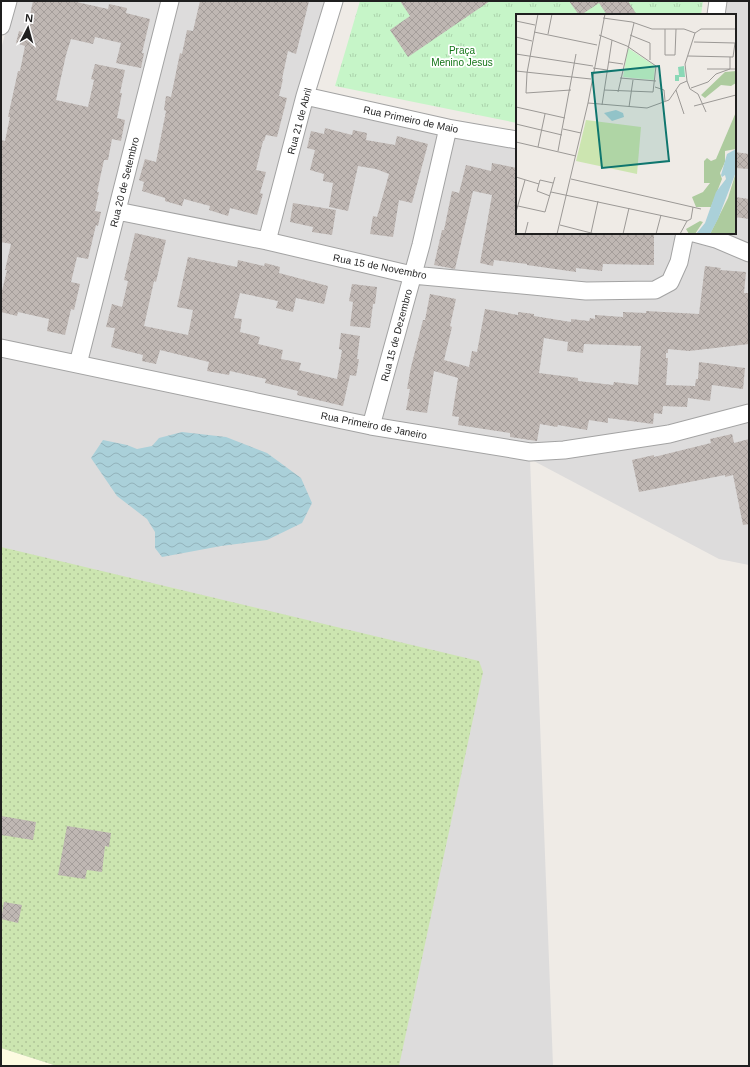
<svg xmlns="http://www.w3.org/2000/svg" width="750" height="1067" font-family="Arial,sans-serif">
<defs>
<pattern id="grass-dots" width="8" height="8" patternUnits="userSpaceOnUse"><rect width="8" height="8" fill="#cce5b0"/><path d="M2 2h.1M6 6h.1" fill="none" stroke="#afc497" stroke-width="1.8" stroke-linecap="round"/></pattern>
<pattern id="park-tufts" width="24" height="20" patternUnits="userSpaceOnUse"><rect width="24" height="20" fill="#c6f5c8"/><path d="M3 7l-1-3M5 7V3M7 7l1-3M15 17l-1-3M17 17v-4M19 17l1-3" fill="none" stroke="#aad2ab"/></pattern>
<pattern id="water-waves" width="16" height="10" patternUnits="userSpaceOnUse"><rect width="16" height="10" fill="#aad0d9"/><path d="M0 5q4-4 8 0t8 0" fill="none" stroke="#92b2ba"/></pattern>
<pattern id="building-cross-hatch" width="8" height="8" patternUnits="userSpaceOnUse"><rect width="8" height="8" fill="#bfb7b3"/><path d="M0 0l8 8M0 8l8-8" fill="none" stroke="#a49d9a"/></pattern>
</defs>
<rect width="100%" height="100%" fill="#efebe6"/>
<path fill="#dddcdc" d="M 14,1 L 167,1 L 75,358 L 1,344 L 1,49 Z
M 177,1 L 328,1 L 263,235 L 121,207 Z
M 722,1 L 749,1 L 749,247 L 708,233 L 735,233 L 735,15 L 721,15 Z
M 308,103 L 441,131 L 409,269 L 274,238 Z
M 452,134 L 517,145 L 517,233 L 679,233 L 665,279 L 651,286 L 588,285 L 420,270 Z
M 120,218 L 405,278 L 368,420 L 85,360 Z
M 687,237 L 749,258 L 749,409 L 666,430 L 527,446 L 378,422 L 417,279 L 654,296 Z
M 1,355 L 530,457 L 749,415 L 749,565 L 719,559 L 530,459 L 553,1066 L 1,1066 Z"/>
<path fill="#fdfbe1" d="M 1,1048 L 57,1066 L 1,1066 Z"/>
<path fill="url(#grass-dots)" d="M 1,547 L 479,661 L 483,672 L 399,1066 L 57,1066 L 1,1048 Z"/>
<path fill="url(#park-tufts)" d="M 360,1 L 703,1 L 701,15 L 517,15 L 517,123 L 335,86 Z"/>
<path fill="url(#water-waves)" d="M 182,432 L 226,437 L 267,453 L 301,478 L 312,503 L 302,523 L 267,540 L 221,546 L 162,557 L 155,548 L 155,532 L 147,519 L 117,496 L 91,458 L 103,440 L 127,445 L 137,449 L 152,446 L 159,438 Z"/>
<path fill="url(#building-cross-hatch)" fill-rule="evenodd" d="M 33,1 L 72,1 L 108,9 L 109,4 L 127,8 L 126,13 L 150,19 L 142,53 L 144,53 L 141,68 L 116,63 L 121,43 L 95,37 L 93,44 L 71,39 L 66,55 L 56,100 L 88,107 L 94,80 L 91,79 L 95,64 L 125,70 L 120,93 L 122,93 L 117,118 L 125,120 L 121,141 L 112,139 L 108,160 L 104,160 L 97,192 L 99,192 L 95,211 L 101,212 L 98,226 L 96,225 L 88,259 L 77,257 L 71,282 L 80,284 L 74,310 L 71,309 L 65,335 L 47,331 L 49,319 L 18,312 L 17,316 L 1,312 L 1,295 L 7,270 L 5,270 L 11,244 L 1,242 L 1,140 L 5,141 L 10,117 L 8,117 L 18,71 L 20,71 L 25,46 L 16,43 L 19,31 L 26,33 Z
M 200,1 L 309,1 L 296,54 L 288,51 L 282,79 L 283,79 L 279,96 L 287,98 L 277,137 L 266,135 L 264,141 L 263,141 L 256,170 L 266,172 L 260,193 L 263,194 L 257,215 L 230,208 L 228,216 L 209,210 L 210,206 L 184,199 L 182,206 L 165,201 L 165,198 L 142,191 L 144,182 L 139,180 L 145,159 L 156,162 L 166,111 L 164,110 L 166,96 L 171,97 L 180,53 L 182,54 L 187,30 L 193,31 Z
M 400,1 L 490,1 L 408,57 L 390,30 L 410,16 Z
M 569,1 L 628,1 L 637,15 L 607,15 L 599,3 L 581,15 L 579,15 Z
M 325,128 L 352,135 L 353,130 L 367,133 L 366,140 L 395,145 L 397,136 L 428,144 L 412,203 L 399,200 L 393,237 L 370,234 L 373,216 L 377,217 L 389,174 L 376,169 L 358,166 L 348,211 L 329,207 L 333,183 L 323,181 L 324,174 L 310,170 L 315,150 L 307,148 L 311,131 L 324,134 Z
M 735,152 L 749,154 L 749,169 L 735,168 Z
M 492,163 L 517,168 L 517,233 L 654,233 L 654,265 L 603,264 L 602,271 L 576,268 L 576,272 L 527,265 L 527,264 L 494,260 L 493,266 L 480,263 L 492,195 L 473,191 L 455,269 L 434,265 L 442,230 L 444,230 L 452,191 L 459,193 L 466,165 L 491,171 Z
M 735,197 L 749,199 L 749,219 L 735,217 Z
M 293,203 L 336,210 L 332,235 L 312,232 L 313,227 L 290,222 Z
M 135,233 L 166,240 L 156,282 L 154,281 L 144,326 L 188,335 L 193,310 L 177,307 L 188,257 L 237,267 L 238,260 L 264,266 L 265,263 L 280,267 L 279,273 L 328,286 L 324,304 L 296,298 L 293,312 L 276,308 L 278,301 L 240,293 L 234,318 L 242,319 L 240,332 L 260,337 L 258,344 L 283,350 L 281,359 L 301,363 L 299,370 L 337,379 L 342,350 L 339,349 L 341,333 L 360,336 L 357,359 L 359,359 L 356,376 L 350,375 L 343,406 L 297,395 L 298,391 L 265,383 L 266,379 L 230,371 L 229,375 L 207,371 L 209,362 L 160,350 L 156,364 L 142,361 L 143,355 L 111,347 L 115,328 L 106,327 L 112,304 L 122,307 L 128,281 L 124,280 Z
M 705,266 L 721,268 L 720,270 L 746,272 L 744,293 L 749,293 L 749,344 L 689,351 L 668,349 L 668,353 L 666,353 L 666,358 L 668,358 L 666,385 L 695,386 L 696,379 L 698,379 L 699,362 L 745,368 L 743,389 L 712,385 L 710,401 L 688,398 L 687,407 L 663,406 L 662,414 L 654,413 L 653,424 L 608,418 L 608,423 L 589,420 L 587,430 L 558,425 L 557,427 L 540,424 L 537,441 L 510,437 L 510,433 L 458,425 L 459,417 L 452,416 L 458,378 L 434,371 L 427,413 L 406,410 L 410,389 L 407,389 L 411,367 L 423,320 L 425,320 L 430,294 L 456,299 L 450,326 L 452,327 L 444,360 L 469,367 L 472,351 L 477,352 L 485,309 L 518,315 L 518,312 L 534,314 L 534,316 L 571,322 L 571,319 L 589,321 L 590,318 L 595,319 L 595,315 L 623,317 L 623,312 L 646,313 L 646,311 L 699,314 ZM 544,338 L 568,342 L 567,351 L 583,353 L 584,344 L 641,346 L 638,385 L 614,382 L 613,385 L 578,381 L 578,378 L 539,373 Z
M 352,284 L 377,287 L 375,304 L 373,304 L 370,328 L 350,326 L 353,302 L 349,301 Z
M 732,434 L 734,443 L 749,439 L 749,524 L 743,525 L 733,475 L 725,477 L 725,475 L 639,492 L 632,460 L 654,455 L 654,457 L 711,443 L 710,439 Z
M 1,816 L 36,822 L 33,840 L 1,835 Z
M 67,826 L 111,833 L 109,847 L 105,846 L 102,872 L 87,870 L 85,879 L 58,875 Z
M 4,902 L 22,905 L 18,923 L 1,919 Z"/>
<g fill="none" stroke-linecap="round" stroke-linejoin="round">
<defs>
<path id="minor" d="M 716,15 L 718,1
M 1,26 L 8,1
M 305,96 L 448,128 L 517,140
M 117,211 L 267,241 L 412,275 L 586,291 L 655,290 L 670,282 L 679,262 L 685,233
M 694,233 L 716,239 L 749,253
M 267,241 L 305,96 L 334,1
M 1,348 L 371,426 L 530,452 L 564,450 L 669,434 L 749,413
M 78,364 L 170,1
M 371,426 L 421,245 L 448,128"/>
</defs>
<use href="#minor" stroke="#a3a3a3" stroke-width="19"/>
<use href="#minor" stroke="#fff" stroke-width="17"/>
</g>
<g text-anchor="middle" stroke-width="3.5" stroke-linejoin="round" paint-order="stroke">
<g font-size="10" fill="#147518" stroke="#fff">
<text x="462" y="54">Praça<tspan x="462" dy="12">Menino Jesus</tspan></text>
</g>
<g font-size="10" fill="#1f1f1f" stroke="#fff">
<text transform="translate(411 119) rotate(12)" y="4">Rua Primeiro de Maio</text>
<text transform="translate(299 121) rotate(-75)" y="4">Rua 21 de Abril</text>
<text transform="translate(124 182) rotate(-76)" y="4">Rua 20 de Setembro</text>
<text transform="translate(380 266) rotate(11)" y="4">Rua 15 de Novembro</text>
<text transform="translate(396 335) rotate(-75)" y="4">Rua 15 de Dezembro</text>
<text transform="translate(374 425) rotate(11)" y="4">Rua Primeiro de Janeiro</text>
</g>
</g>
<g transform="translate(516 14)">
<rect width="220" height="220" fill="#efebe6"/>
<path d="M 70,106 L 125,113 L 121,160 L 60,147 Z" fill="#cce5b0"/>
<path d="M 220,57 L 220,69 L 215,72 L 205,71 L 189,84 L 185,81 L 209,58 ZM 220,98 L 220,135 L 209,137 L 209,148 L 204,159 L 206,165 L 195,193 L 180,193 L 176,183 L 187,178 L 194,169 L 188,169 L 188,147 L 191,144 L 195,147 L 200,145 ZM 220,158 L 220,220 L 194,220 L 212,184 ZM 184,207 L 187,208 L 179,220 L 173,220 L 170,215 Z" fill="#adcb9e"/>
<path d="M 112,34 L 139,52 L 138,66 L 107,63 Z" fill="#c6f5c8"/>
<path d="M 168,52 L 169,63 L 163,63 L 163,67 L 159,67 L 159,61 L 163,61 L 162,53 Z" fill="#8ad8b6"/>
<path d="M 100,96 L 107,99 L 108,103 L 96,107 L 88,99 ZM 220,135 L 220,158 L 202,205 L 194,220 L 180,220 L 189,209 L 200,178 L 210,165 L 209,161 L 206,163 L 205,161 L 211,140 Z" fill="#aad0d9"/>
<path fill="none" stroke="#9c9996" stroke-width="1" d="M 22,0 L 11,59 L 10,79 L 55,76M 87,4 L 116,8 L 136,15 L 168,15 L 179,19 L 185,15 L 220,15M 0,7 L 19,11M 149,15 L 149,41 L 159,41 L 160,15M 18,18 L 81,31M 179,19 L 169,50 L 171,67 L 174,75 L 182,80 L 190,98M 32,20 L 36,0M 83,21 L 111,32 L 140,52 L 137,78 L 88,76M 114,21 L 134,29 L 134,46M 0,23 L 16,27M 178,28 L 219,29M 0,40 L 77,52M 172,42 L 217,43 L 219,29M 93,48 L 107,50M 77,54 L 91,56M 191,55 L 220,55M 0,57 L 75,65M 104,64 L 140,67M 139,73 L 148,76 L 149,87M 175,74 L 192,68 L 200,60 L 214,55 L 214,43M 160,76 L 168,100M 102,78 L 118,9M 72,89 L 131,94 L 153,86 L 164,70 L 171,67M 86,91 L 96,26M 178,92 L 220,81M 0,93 L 49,104M 113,93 L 117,66M 0,110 L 46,121M 47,115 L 65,119M 0,128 L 60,142M 22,133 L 29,100M 42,137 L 60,40M 0,163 L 23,170M 55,165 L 185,195M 35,178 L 171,207M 34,182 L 21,177 L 24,166 L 37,169M 2,192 L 29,198 L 39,163M 0,198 L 9,166M 171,207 L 175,205 L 177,193M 44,211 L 79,220M 75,219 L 82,187M 9,220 L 12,208M 41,220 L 72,89 L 89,0M 107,220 L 113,194M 140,220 L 145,201M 164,220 L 171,207"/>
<path fill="#0f766e" fill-opacity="0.15" stroke="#0f766e" stroke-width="2" d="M 143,52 L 153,147 L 86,154 L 76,59 Z"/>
<rect width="220" height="220" fill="none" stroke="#1f1f1f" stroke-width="2"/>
</g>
<rect width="750" height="1067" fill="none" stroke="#1f1f1f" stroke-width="4"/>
<g transform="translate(28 28) rotate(6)" stroke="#ffffff" stroke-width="3" paint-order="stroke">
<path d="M0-3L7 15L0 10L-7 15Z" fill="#1f1f1f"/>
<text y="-6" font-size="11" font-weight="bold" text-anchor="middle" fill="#1f1f1f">N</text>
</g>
</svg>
